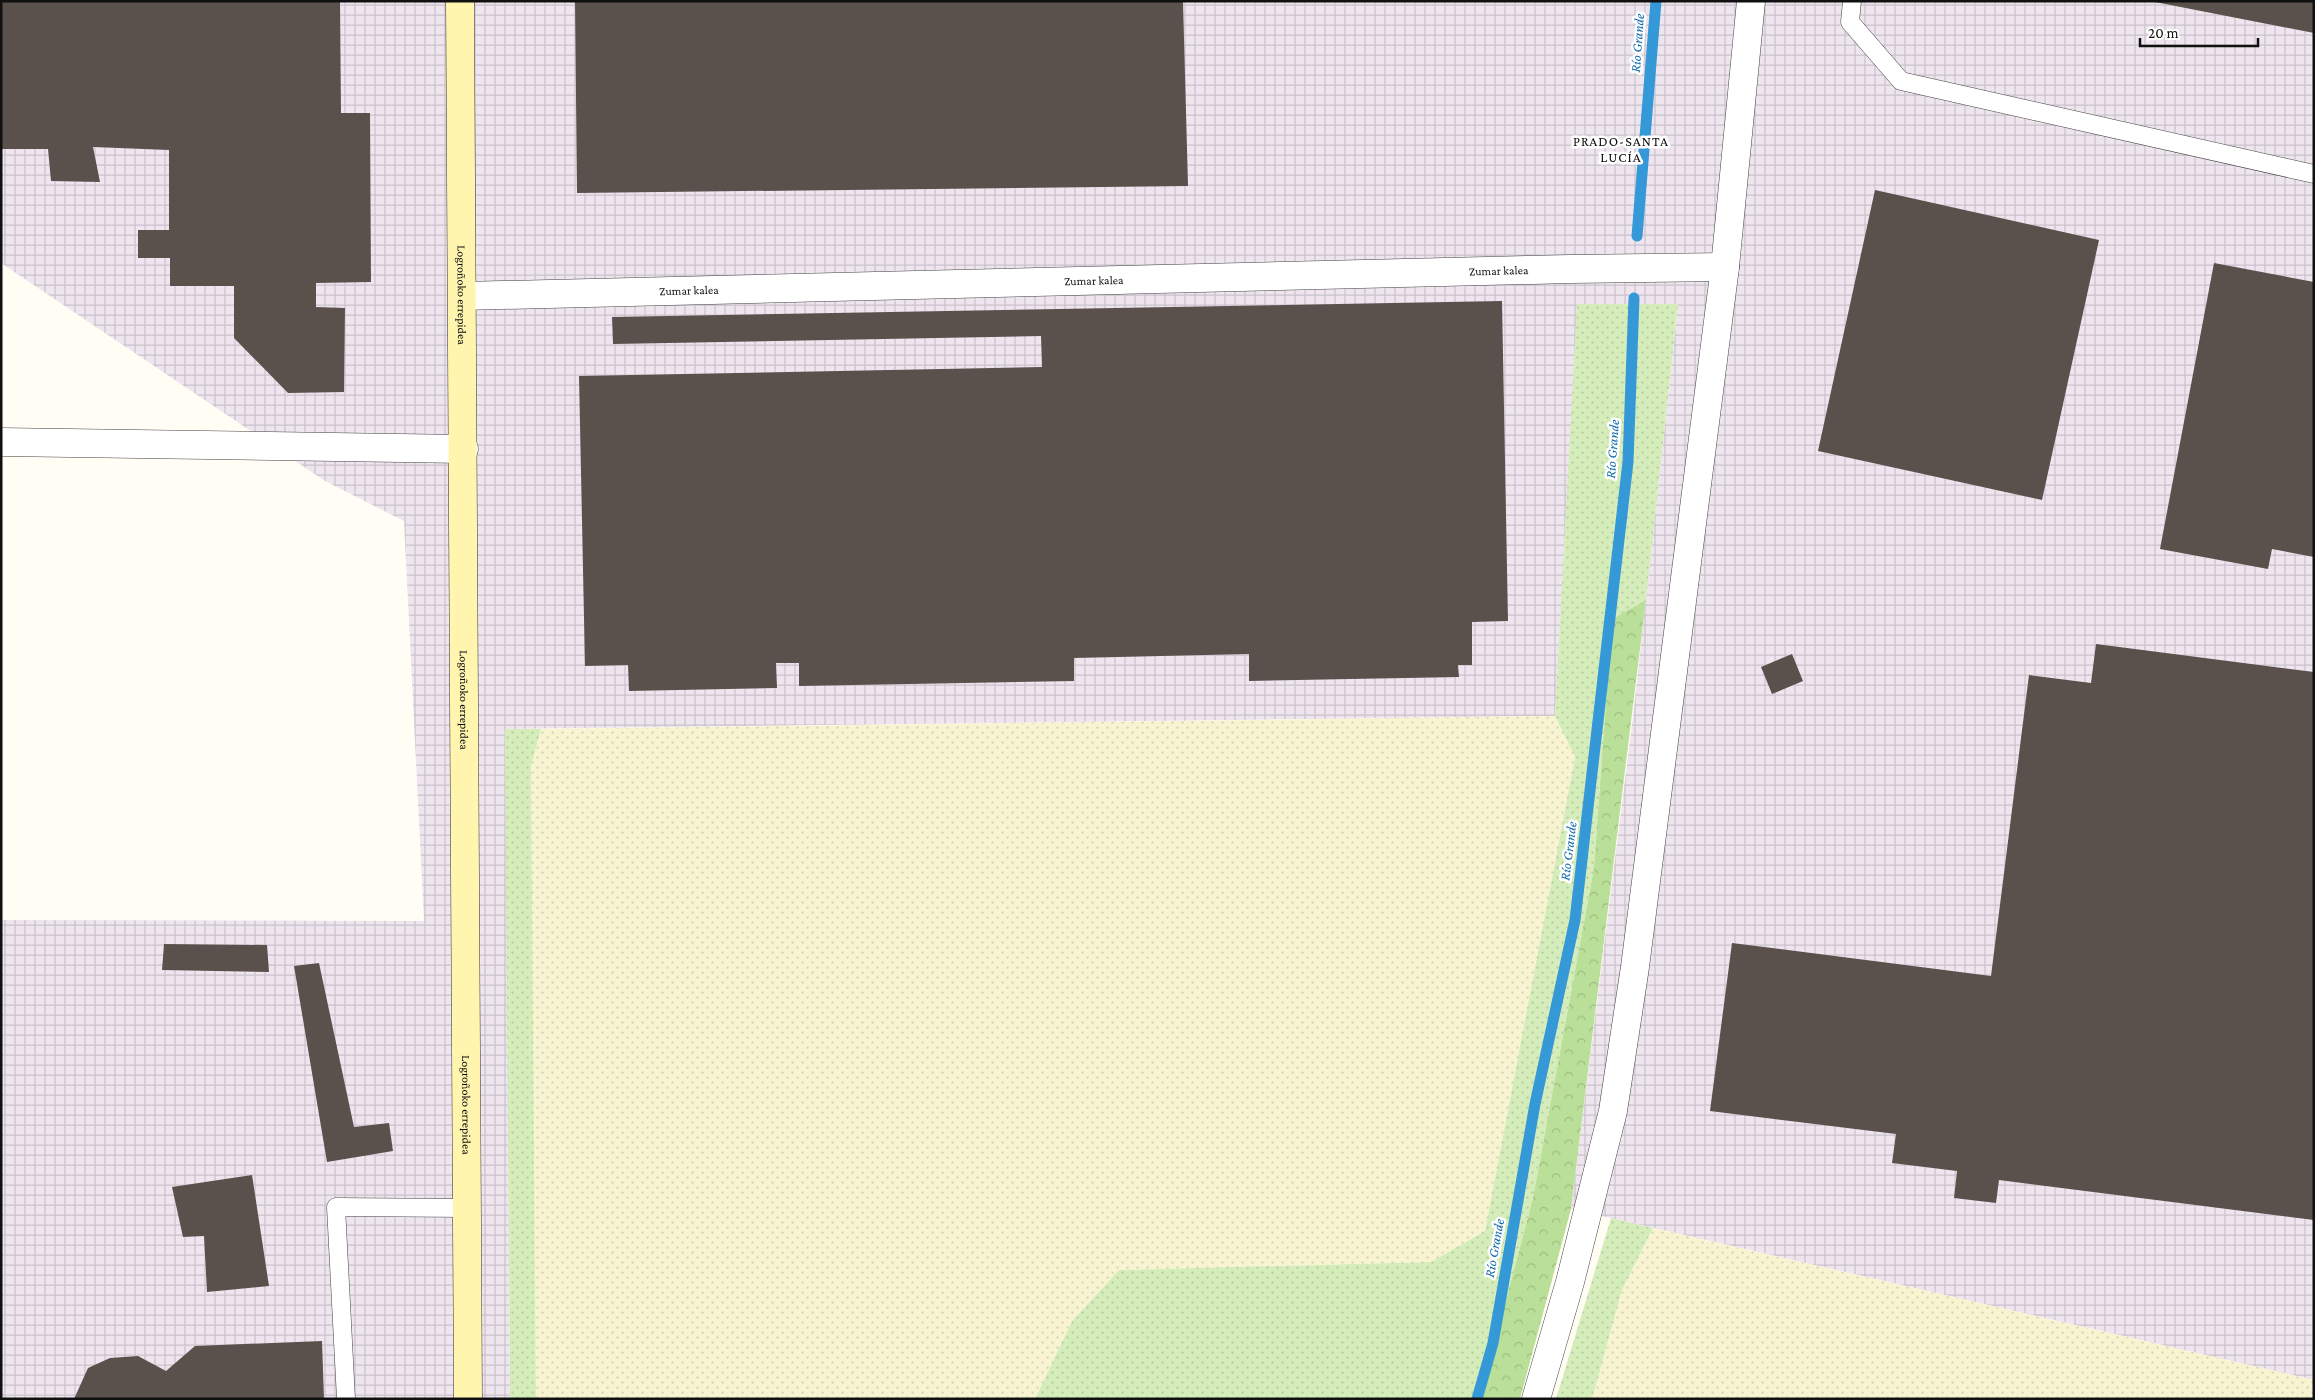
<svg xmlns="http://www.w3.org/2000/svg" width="2315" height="1400" font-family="'Crimson Pro',serif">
<defs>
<pattern id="industrial-grid" width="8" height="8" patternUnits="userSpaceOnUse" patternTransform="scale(1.25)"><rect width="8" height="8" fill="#eee5ef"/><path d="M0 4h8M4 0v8" fill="none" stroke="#cbc3cc"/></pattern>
<pattern id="farmland-dots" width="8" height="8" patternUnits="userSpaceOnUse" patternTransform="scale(1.25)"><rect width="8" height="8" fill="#f8f4d1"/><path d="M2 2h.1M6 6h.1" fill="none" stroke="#d4d0b2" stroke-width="1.8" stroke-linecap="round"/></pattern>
<pattern id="grass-dots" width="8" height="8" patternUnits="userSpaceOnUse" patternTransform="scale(1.25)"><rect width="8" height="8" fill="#d5edba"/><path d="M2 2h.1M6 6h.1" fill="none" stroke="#b6ca9f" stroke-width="1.8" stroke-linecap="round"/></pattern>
<pattern id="forest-crowns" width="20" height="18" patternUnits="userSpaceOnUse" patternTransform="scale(1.25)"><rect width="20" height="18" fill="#b9df98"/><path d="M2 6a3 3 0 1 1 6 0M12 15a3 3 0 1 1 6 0" fill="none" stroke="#9ebe82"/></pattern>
</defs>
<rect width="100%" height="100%" fill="#fffdf4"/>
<path fill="url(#industrial-grid)" d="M 1,1 L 2314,1 L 2314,1380 L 1571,1209 L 1634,708 L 1678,305 L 1578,304 L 1555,716 L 506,729 L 510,1399 L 1,1399 L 1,920 L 424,921 L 404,521 L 325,481 L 1,263 Z"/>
<path fill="url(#farmland-dots)" d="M 1555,716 L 1575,757 L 1485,1231 L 1431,1262 L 1119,1270 L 1072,1321 L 1035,1399 L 536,1399 L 531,766 L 541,729 Z
M 1653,1228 L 2314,1380 L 2314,1399 L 1592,1399 L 1622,1290 Z"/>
<path fill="url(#grass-dots)" d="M 1577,304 L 1678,304 L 1646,600 L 1612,619 L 1594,868 L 1533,1198 L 1480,1399 L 1035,1399 L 1072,1321 L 1119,1270 L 1431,1262 L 1485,1231 L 1575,757 L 1555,716 Z
M 505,729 L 541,729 L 531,766 L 536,1399 L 510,1399 Z
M 1611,1218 L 1653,1228 L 1622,1290 L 1592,1399 L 1556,1399 Z"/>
<path fill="url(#forest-crowns)" d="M 1646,600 L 1571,1209 L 1520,1399 L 1480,1399 L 1533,1198 L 1594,868 L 1612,619 Z"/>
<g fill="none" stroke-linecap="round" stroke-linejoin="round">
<path stroke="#3699d7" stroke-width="11" d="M 1637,236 L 1656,1
M 1477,1399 L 1493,1343 L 1535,1104 L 1575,920 L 1628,462 L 1634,298"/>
</g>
<path fill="#5a514c" d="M 1,1 L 340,1 L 341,113 L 370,113 L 371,282 L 316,283 L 316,307 L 345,308 L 344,392 L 288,393 L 234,338 L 234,286 L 170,286 L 170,258 L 138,258 L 138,230 L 169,230 L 169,150 L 93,147 L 100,182 L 51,181 L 48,149 L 1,149 Z
M 575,1 L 1183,1 L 1188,186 L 577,193 Z
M 2155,1 L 2314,1 L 2314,33 L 2155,2 Z
M 1875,190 L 2099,240 L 2042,500 L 1818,451 Z
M 2214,263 L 2314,282 L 2314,557 L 2272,549 L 2268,569 L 2160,549 Z
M 1502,301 L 1508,621 L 1472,622 L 1472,665 L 1458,665 L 1459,677 L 1249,681 L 1249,654 L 1074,658 L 1074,681 L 799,686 L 799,663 L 776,663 L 777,688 L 629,691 L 628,665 L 585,666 L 579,376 L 1042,367 L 1041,336 L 613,344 L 612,317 Z
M 2096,644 L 2314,672 L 2314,1220 L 1999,1180 L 1996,1203 L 1954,1198 L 1957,1171 L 1892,1163 L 1896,1134 L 1710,1111 L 1732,943 L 1991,976 L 2029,675 L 2091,683 Z
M 1792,654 L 1803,681 L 1772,694 L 1761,667 Z
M 164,944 L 267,945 L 269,972 L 162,970 Z
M 319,963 L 354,1127 L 389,1123 L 393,1151 L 327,1162 L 294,966 Z
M 252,1175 L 269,1286 L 207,1292 L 204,1236 L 183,1237 L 172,1187 Z
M 322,1341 L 324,1399 L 74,1399 L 88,1368 L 110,1358 L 138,1356 L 166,1371 L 195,1346 Z"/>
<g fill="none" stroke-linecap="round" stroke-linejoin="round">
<defs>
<path id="lane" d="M 1852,1 L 1850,22 L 1901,81 L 2314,174
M 346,1399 L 336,1207 L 466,1208"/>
<g id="street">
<path id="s1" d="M 463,296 L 1570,269 L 1725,267"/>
<path d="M 1,442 L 464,449"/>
<path d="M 1536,1399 L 1570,1282 L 1613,1111 L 1635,967 L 1725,267 L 1751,1"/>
</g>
<g id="secondary">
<path id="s2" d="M 460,1 L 468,1399"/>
</g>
</defs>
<use href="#lane" stroke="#434343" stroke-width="19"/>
<use href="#street" stroke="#434343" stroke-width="29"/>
<use href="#secondary" stroke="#323232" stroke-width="29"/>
<use href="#lane" stroke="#fff" stroke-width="18"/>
<use href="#street" stroke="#fff" stroke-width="28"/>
<use href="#secondary" stroke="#fff5af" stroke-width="28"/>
</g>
<g text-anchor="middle" stroke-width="5" stroke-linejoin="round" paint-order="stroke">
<g font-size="12" fill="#101010" stroke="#fff">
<text dy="4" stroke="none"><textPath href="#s1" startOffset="1036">Zumar kalea</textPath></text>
<text dy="4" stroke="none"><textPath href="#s1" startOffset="631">Zumar kalea</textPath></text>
<text dy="4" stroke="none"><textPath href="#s1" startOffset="226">Zumar kalea</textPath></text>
<text dy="4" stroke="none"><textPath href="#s2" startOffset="294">Logroñoko errepidea</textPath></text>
<text dy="4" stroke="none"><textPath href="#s2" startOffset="699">Logroñoko errepidea</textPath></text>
<text dy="4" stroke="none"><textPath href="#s2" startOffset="1104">Logroñoko errepidea</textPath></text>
</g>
<g font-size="14" font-style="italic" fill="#0f6aad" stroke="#fff">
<text transform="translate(1637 43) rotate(-86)" y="5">Río Grande</text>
<text transform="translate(1612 449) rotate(-86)" y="5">Río Grande</text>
<text transform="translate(1568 851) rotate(-83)" y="5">Río Grande</text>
<text transform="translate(1494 1248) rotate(-80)" y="5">Río Grande</text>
</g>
<g font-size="14" letter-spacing="1" fill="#101010" stroke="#fff">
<text x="1621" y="146">PRADO-SANTA<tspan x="1621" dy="16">LUCÍA</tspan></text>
</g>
</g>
<rect width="2315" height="1400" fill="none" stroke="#101010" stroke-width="5"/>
<path d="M2140 38v8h118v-8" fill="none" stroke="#101010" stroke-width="2.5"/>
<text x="2148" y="38" font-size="15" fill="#101010" stroke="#ffffff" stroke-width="4" paint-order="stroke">20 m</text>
</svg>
